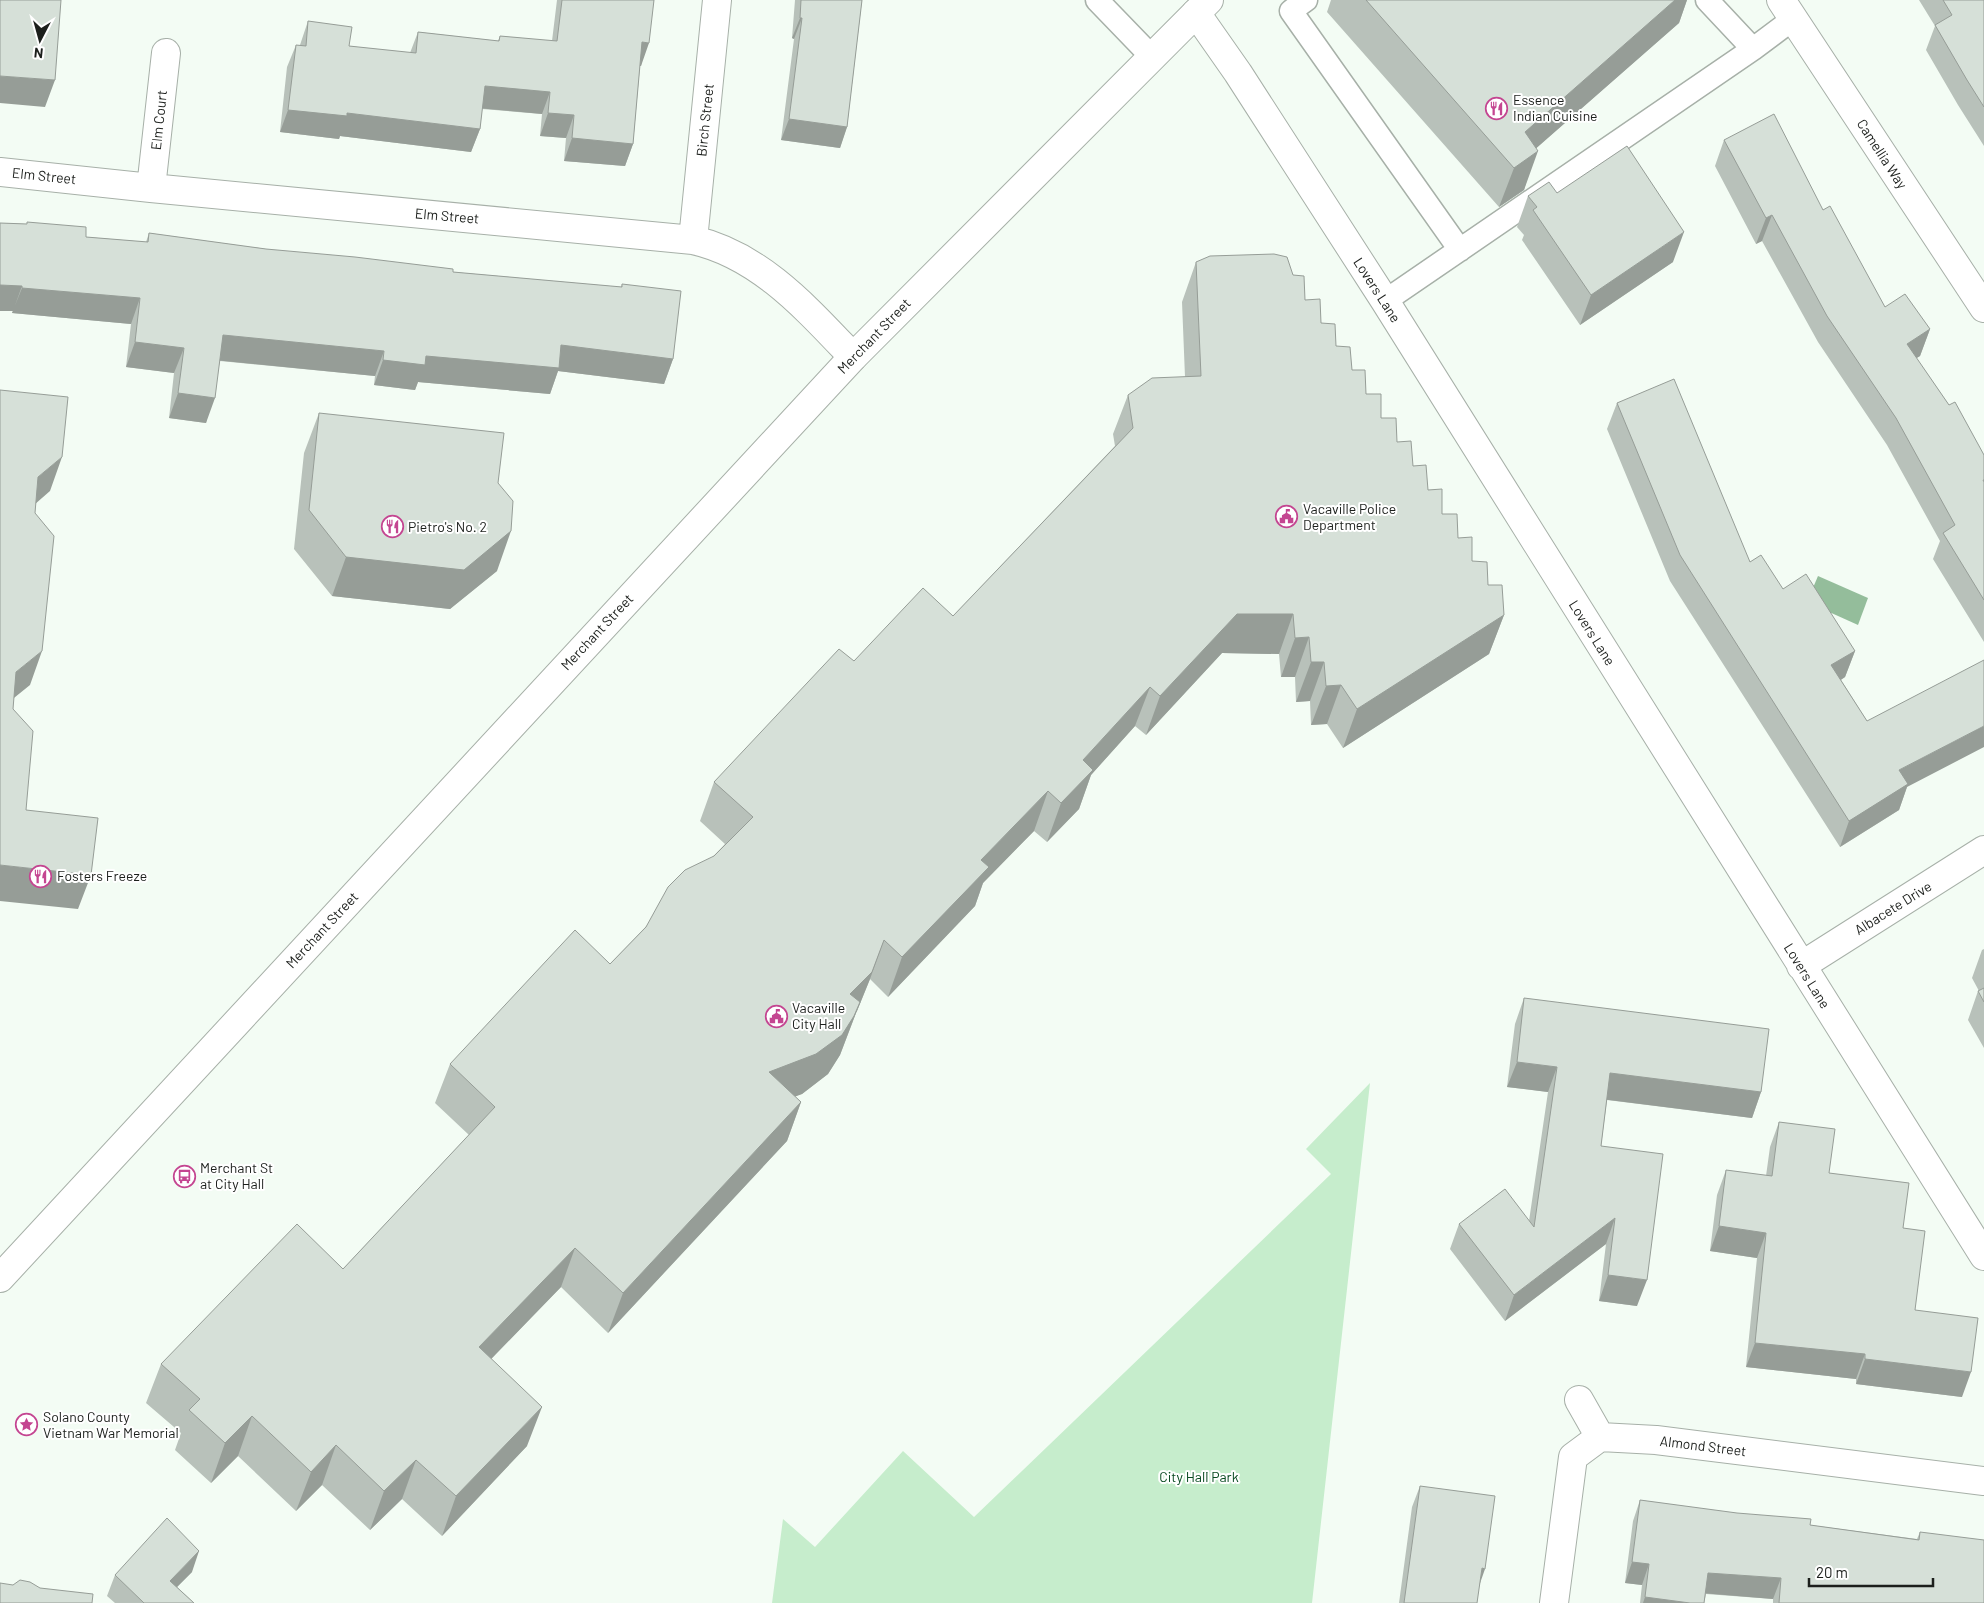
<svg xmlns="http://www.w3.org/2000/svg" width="1984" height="1603" font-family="Barlow,sans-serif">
<rect width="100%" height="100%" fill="#f3fcf4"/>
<path fill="#c6edcc" d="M 1370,1083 L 1312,1603 L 772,1603 L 783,1519 L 815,1547 L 903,1451 L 974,1517 L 1331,1174 L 1306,1149 Z"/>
<path fill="#94bd9b" d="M 1818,576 L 1868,598 L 1858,625 L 1807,602 Z"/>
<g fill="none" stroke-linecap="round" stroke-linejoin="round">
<defs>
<path id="service" d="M 1097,0 L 1152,57
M 1306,0 L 1291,11 L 1460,250
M 1707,0 L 1753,49
M 1385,301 L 1753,49 L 1793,19"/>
<path id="minor" d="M 1781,0 L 1984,308
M 1196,13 L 1238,73 L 1385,301 L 1984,1256
M 0,172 L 151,188 L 693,240 C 760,255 807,309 853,357
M 151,188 L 166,53
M 693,240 L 717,0
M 1801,966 L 1984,850
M 1579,1400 L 1600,1437
M 1554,1603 L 1573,1457 L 1600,1437 L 1656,1440 L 1984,1481"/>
<path id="secondary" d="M 0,1278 L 853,357 L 1209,0"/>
</defs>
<use href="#service" stroke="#a7b0a8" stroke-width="25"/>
<use href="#minor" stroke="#a7b0a8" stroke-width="30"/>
<use href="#secondary" stroke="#a7b0a8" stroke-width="30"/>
<use href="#service" stroke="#fff" stroke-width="22"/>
<use href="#minor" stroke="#fff" stroke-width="28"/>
<use href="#secondary" stroke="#fff" stroke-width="28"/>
</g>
<path fill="#b8c1ba" d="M 557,0 L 654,0 L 641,66 L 640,66 L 633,144 L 625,166 L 564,161 L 566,138 L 540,136 L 542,114 L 482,109 L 480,129 L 471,152 L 340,136 L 339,139 L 280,132 L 287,67 L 296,45 L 300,45 L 308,21 L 349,46 L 410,53 L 418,32 L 498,41 L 500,36 L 552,41 Z
M 795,0 L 862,0 L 847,127 L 840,148 L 781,140 L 794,39 L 792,38 Z
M 1331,0 L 1687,0 L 1679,23 L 1536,148 L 1524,190 L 1499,207 L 1327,12 Z
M 1919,0 L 1984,0 L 1984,146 L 1958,105 L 1926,50 L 1935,26 Z
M 1724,140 L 1823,210 L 1885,307 L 1930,329 L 1920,356 L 1916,358 L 1984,455 L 1984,642 L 1933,559 L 1940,541 L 1887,445 L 1818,342 L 1762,241 L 1756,244 L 1715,166 Z
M 1557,193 L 1673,262 L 1580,325 L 1522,240 L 1524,235 L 1517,227 L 1528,196 Z
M 27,222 L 86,237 L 146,242 L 149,233 L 266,249 L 453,272 L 621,287 L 622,284 L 673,359 L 664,384 L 558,371 L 550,394 L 418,382 L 415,390 L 374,385 L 375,376 L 220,361 L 206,423 L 169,418 L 174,373 L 126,367 L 131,324 L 12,313 L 13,311 L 0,311 L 0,223 L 27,224 Z
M 1196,262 L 1293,275 L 1305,300 L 1321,323 L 1381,418 L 1413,466 L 1442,514 L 1488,585 L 1504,615 L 1489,654 L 1343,748 L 1327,724 L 1311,725 L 1310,701 L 1296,702 L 1295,677 L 1281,677 L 1279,654 L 1222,653 L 1146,735 L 1135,726 L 1091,775 L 1079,809 L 1047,842 L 1034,831 L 983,883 L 975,906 L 888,997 L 870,979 L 857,1011 L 856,1013 L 840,1055 L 828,1074 L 802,1094 L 795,1096 L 801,1102 L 787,1141 L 608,1333 L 561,1287 L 491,1359 L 527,1446 L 442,1536 L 402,1499 L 370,1530 L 322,1485 L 296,1511 L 238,1456 L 211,1483 L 175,1450 L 181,1433 L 146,1403 L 161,1364 L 343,1269 L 469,1135 L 435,1103 L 450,1064 L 610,964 L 725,844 L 700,821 L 714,782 L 854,661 L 953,616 L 1115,446 L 1113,434 L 1128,395 L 1185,377 L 1182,302 Z
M 1617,403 L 1750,562 L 1783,589 L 1855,651 L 1845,677 L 1841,680 L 1867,721 L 1907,787 L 1899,810 L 1840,847 L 1670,581 L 1607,429 Z
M 319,413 L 498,483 L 497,571 L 450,609 L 332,596 L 294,549 L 304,453 Z
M 1984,949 L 1984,1048 L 1968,1020 L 1978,991 L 1979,991 L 1972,978 L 1982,950 Z
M 1524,998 L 1761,1092 L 1752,1118 L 1607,1100 L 1601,1146 L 1637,1306 L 1599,1301 L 1606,1244 L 1505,1321 L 1450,1249 L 1459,1224 L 1529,1221 L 1548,1092 L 1507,1087 L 1515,1024 Z
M 1779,1122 L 1829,1173 L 1903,1228 L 1915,1310 L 1962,1397 L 1856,1384 L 1856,1379 L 1746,1367 L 1757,1258 L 1710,1251 L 1717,1195 L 1726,1170 L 1766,1176 L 1770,1147 Z
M 1420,1486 L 1479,1586 L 1477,1603 L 1399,1603 L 1412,1507 Z
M 1640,1500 L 1810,1525 L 1917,1539 L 1920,1532 L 1984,1603 L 1773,1603 L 1773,1599 L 1706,1594 L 1704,1603 L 1640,1603 L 1642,1585 L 1625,1583 L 1633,1521 Z
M 192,1572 L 177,1587 L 194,1603 L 115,1603 L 107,1596 L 115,1575 Z"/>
<path fill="#969d97" d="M 1675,0 L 1687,0 L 1679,23 L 1516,166 L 1538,151 L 1524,190 L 1499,207 L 1514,168 L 1525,132 Z
M 800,18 L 802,18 L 794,39 L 792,38 Z
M 642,42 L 649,43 L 641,66 L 633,65 Z
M 0,76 L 55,80 L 45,107 L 0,103 Z
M 485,86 L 550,92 L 542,114 L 477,108 Z
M 288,110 L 347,113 L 480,129 L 471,152 L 340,136 L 339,139 L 280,132 Z
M 548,113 L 574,115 L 566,138 L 540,136 Z
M 789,119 L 847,127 L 840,148 L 781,140 Z
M 572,138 L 633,144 L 625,166 L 564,161 Z
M 1772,215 L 1762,241 L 1756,244 L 1766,218 Z
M 1684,232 L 1673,262 L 1580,325 L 1591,295 Z
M 0,285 L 22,286 L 13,311 L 0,311 Z
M 22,288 L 140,298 L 131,324 L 12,313 Z
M 1930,329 L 1920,356 L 1898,370 L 1907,344 Z
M 223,335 L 384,351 L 375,376 L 214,360 Z
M 135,342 L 184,348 L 174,373 L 126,367 Z
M 561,345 L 673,359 L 664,384 L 558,371 L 550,394 L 418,382 L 415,390 L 374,385 L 383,360 Z
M 178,393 L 215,398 L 206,423 L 169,418 Z
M 62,457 L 50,491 L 26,512 L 38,477 Z
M 511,531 L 497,571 L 450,609 L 332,596 L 346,557 Z
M 1237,614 L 1293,614 L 1279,654 L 1222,653 L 1146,735 L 1160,696 Z
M 1504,615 L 1489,654 L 1343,748 L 1357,709 Z
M 1309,637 L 1295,677 L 1281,677 L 1295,638 Z
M 42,651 L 30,685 L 4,706 L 16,672 Z
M 1855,651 L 1845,677 L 1822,692 L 1831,665 Z
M 1311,662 L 1324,662 L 1310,701 L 1296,702 Z
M 1341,685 L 1327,724 L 1311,725 L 1326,686 Z
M 1150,687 L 1135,726 L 1091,775 L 1079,809 L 1047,842 L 1061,803 L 1083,760 Z
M 1984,726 L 1984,747 L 1907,787 L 1899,810 L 1840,847 L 1849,821 L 1899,770 Z
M 1048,791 L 1034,831 L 983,883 L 975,906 L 888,997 L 902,957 L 981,860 Z
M 0,865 L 91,875 L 78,909 L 0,901 Z
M 884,940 L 870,979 L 857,1011 L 856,1013 L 840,1055 L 828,1074 L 802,1094 L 755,1112 L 769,1072 L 850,994 Z
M 1517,1062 L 1557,1067 L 1548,1092 L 1507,1087 Z
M 1610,1073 L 1761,1092 L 1752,1118 L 1601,1099 Z
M 801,1102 L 787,1141 L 608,1333 L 623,1293 Z
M 1615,1218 L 1606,1244 L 1505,1321 L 1514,1295 Z
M 1719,1226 L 1766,1233 L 1757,1258 L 1710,1251 Z
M 575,1248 L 561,1287 L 465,1386 L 479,1347 Z
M 1608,1275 L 1647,1280 L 1637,1306 L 1599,1301 Z
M 1755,1343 L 1865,1354 L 1856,1379 L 1746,1367 Z
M 1865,1359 L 1971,1372 L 1962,1397 L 1856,1384 Z
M 542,1407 L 527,1446 L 442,1536 L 456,1496 Z
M 252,1416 L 238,1456 L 211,1483 L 225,1443 Z
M 336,1445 L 322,1485 L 296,1511 L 311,1472 Z
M 416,1460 L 402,1499 L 370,1530 L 384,1491 Z
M 199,1551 L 192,1572 L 162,1602 L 170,1581 Z
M 1632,1562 L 1649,1564 L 1642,1585 L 1625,1583 Z
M 1482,1568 L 1485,1569 L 1478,1589 Z
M 1708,1573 L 1781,1578 L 1773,1599 L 1701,1593 Z
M 1645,1597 L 1690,1603 L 1643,1603 Z"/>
<path fill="#d6e0d8" stroke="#969d97" d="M 0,0 L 61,0 L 55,80 L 0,76 Z
M 562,0 L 654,0 L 649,43 L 642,42 L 633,144 L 572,138 L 574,115 L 548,113 L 550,92 L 485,86 L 480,129 L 347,113 L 347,116 L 288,110 L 296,45 L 306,46 L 308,21 L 352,27 L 349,46 L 416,53 L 418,32 L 499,41 L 500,36 L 557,41 Z
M 801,0 L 862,0 L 847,127 L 789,119 L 802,18 L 800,18 Z
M 1366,0 L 1675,0 L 1525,132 L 1538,151 L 1514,168 Z
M 1943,0 L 1984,0 L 1984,107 L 1967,80 L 1935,25 L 1952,15 Z
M 1774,114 L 1823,210 L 1830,206 L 1885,307 L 1905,294 L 1930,329 L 1907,344 L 1949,405 L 1955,402 L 1984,455 L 1984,480 L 1983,480 L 1984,482 L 1984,600 L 1943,533 L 1955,525 L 1896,418 L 1827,316 L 1772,215 L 1766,218 L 1724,140 Z
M 1627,146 L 1684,232 L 1591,295 L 1533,210 L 1537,207 L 1528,196 L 1549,182 L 1557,193 Z
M 27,222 L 86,227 L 86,237 L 148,242 L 149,233 L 266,249 L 355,257 L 453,269 L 453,272 L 622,287 L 622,284 L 681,291 L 673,359 L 561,345 L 559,368 L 426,356 L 425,365 L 383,360 L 384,351 L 223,335 L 215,398 L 178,393 L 184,348 L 135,342 L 140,298 L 22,288 L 22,286 L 0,285 L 0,223 L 27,224 Z
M 1274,254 L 1287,257 L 1293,275 L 1304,276 L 1305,300 L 1320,299 L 1321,323 L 1335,324 L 1336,346 L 1350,347 L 1352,370 L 1365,370 L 1366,394 L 1381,394 L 1381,418 L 1396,418 L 1397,442 L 1411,441 L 1413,466 L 1426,465 L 1428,490 L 1442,489 L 1442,514 L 1457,514 L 1458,538 L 1472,537 L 1472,561 L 1487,562 L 1488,585 L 1502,585 L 1504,615 L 1357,709 L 1341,685 L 1326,686 L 1324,662 L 1311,662 L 1309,637 L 1295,638 L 1293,614 L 1237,614 L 1160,696 L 1150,687 L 1083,760 L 1093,770 L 1061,803 L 1048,791 L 981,860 L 989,867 L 902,957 L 884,940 L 872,972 L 850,994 L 860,1002 L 854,1016 L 842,1035 L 816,1054 L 769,1072 L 801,1102 L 623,1293 L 575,1248 L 479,1347 L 542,1407 L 456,1496 L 416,1460 L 384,1491 L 336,1445 L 311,1472 L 252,1416 L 225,1443 L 189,1410 L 200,1399 L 161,1364 L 297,1224 L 343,1269 L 495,1107 L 450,1064 L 575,930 L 610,964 L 646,927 L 668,887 L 685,870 L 714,856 L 753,817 L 714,782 L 839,649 L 854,661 L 923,588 L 953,616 L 1133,428 L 1128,395 L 1152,378 L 1201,376 L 1196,262 L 1210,256 Z
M 1674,379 L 1750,562 L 1761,555 L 1783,589 L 1806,574 L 1855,651 L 1831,665 L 1867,721 L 1984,660 L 1984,726 L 1899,770 L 1908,784 L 1849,821 L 1680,555 L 1617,403 Z
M 0,390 L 68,397 L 62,457 L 38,477 L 35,513 L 54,536 L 42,651 L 16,672 L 13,709 L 33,731 L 26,810 L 98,818 L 91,875 L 0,865 Z
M 319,413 L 504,433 L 498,483 L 513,501 L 511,531 L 464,570 L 346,557 L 309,510 Z
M 1984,988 L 1984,1002 L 1978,991 Z
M 1524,998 L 1769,1029 L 1761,1092 L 1610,1073 L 1601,1146 L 1663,1154 L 1647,1280 L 1608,1275 L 1615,1218 L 1514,1295 L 1459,1224 L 1505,1189 L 1534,1227 L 1557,1067 L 1517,1062 Z
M 1779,1122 L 1835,1129 L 1829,1173 L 1909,1183 L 1903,1228 L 1925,1231 L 1915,1310 L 1978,1318 L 1971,1372 L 1865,1359 L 1865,1354 L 1755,1343 L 1766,1233 L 1719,1226 L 1726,1170 L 1772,1176 Z
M 1420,1486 L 1495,1496 L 1485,1569 L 1482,1568 L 1477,1603 L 1404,1603 Z
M 1640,1500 L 1737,1513 L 1811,1519 L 1810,1525 L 1919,1540 L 1920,1532 L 1984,1540 L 1984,1603 L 1779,1603 L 1781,1578 L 1708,1573 L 1704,1603 L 1690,1603 L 1645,1597 L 1649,1564 L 1632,1562 Z
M 167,1518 L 199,1551 L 170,1581 L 194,1603 L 144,1603 L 115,1575 Z
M 20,1580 L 30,1582 L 40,1588 L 93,1594 L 92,1603 L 0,1603 L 0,1583 L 13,1585 Z"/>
<defs>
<symbol id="restaurant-ring" viewBox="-11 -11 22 22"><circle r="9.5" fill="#fff" stroke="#c44591" stroke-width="1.5"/><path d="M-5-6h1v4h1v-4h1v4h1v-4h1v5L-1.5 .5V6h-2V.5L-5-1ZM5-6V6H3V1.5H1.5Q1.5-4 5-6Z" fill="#c44591"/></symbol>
<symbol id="civic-ring" viewBox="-11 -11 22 22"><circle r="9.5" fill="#fff" stroke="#c44591" stroke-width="1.5"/><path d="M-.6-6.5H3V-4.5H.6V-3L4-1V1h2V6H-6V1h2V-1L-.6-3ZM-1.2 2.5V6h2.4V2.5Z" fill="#c44591"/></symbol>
<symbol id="bus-ring" viewBox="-11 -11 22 22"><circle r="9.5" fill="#fff" stroke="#c44591" stroke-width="1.5"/><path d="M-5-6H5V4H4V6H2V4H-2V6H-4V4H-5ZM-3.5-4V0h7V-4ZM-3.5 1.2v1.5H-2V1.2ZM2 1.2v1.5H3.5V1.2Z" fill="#c44591"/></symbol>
<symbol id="sight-ring" viewBox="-11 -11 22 22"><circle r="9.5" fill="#fff" stroke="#c44591" stroke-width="1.5"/><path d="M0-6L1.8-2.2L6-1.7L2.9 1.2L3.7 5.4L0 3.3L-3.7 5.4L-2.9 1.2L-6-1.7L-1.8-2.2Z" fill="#c44591"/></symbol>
</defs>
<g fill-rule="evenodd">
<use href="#restaurant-ring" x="1484" y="96" width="25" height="25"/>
<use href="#civic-ring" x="1274" y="504" width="25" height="25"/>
<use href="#restaurant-ring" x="380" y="514" width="25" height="25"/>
<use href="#restaurant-ring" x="28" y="864" width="25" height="25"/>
<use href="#civic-ring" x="764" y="1004" width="25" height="25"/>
<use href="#bus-ring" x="172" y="1164" width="25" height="25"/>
<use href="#sight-ring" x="14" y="1412" width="25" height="25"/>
</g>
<g text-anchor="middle" stroke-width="4" stroke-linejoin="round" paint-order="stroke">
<g font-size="14" fill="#1c1f1c" stroke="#fff" text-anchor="start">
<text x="1513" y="105">Essence<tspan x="1513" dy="16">Indian Cuisine</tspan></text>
<text x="1303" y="514">Vacaville Police<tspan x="1303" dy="16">Department</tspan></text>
<text x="408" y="532">Pietro's No. 2</text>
<text x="57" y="881">Fosters Freeze</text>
<text x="792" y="1013">Vacaville<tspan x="792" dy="16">City Hall</tspan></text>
<text x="200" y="1173">Merchant St<tspan x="200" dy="16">at City Hall</tspan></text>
<text x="43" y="1422">Solano County<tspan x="43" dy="16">Vietnam War Memorial</tspan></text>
</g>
<g font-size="14" fill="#1c1f1c" stroke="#fff">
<text transform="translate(159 120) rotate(-84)" y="5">Elm Court</text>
<text transform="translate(705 120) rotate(-84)" y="5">Birch Street</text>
<text transform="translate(1882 154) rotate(57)" y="5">Camellia Way</text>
<text transform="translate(44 176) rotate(6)" y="5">Elm Street</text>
<text transform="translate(447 216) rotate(5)" y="5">Elm Street</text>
<text transform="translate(1377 290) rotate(57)" y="5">Lovers Lane</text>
<text transform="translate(874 336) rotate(-46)" y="5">Merchant Street</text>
<text transform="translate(597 632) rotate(-47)" y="5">Merchant Street</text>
<text transform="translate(1592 633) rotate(58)" y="5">Lovers Lane</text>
<text transform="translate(1893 908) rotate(-32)" y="5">Albacete Drive</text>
<text transform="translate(322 930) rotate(-47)" y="5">Merchant Street</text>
<text transform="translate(1807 976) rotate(58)" y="5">Lovers Lane</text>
<text transform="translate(1703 1446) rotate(7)" y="5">Almond Street</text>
</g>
<g font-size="14" fill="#084a20" stroke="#fff">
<text x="1199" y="1482">City Hall Park</text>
</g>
</g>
<g transform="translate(40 40) rotate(186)" stroke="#ffffff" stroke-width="4" paint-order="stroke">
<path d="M0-4L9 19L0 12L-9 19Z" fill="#1c1f1c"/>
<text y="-8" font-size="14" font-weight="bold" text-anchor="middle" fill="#1c1f1c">N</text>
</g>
<path d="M1809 1578v8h124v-8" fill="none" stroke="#1c1f1c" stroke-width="2.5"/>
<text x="1816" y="1578" font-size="15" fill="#1c1f1c" stroke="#ffffff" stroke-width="4" paint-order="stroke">20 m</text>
</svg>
